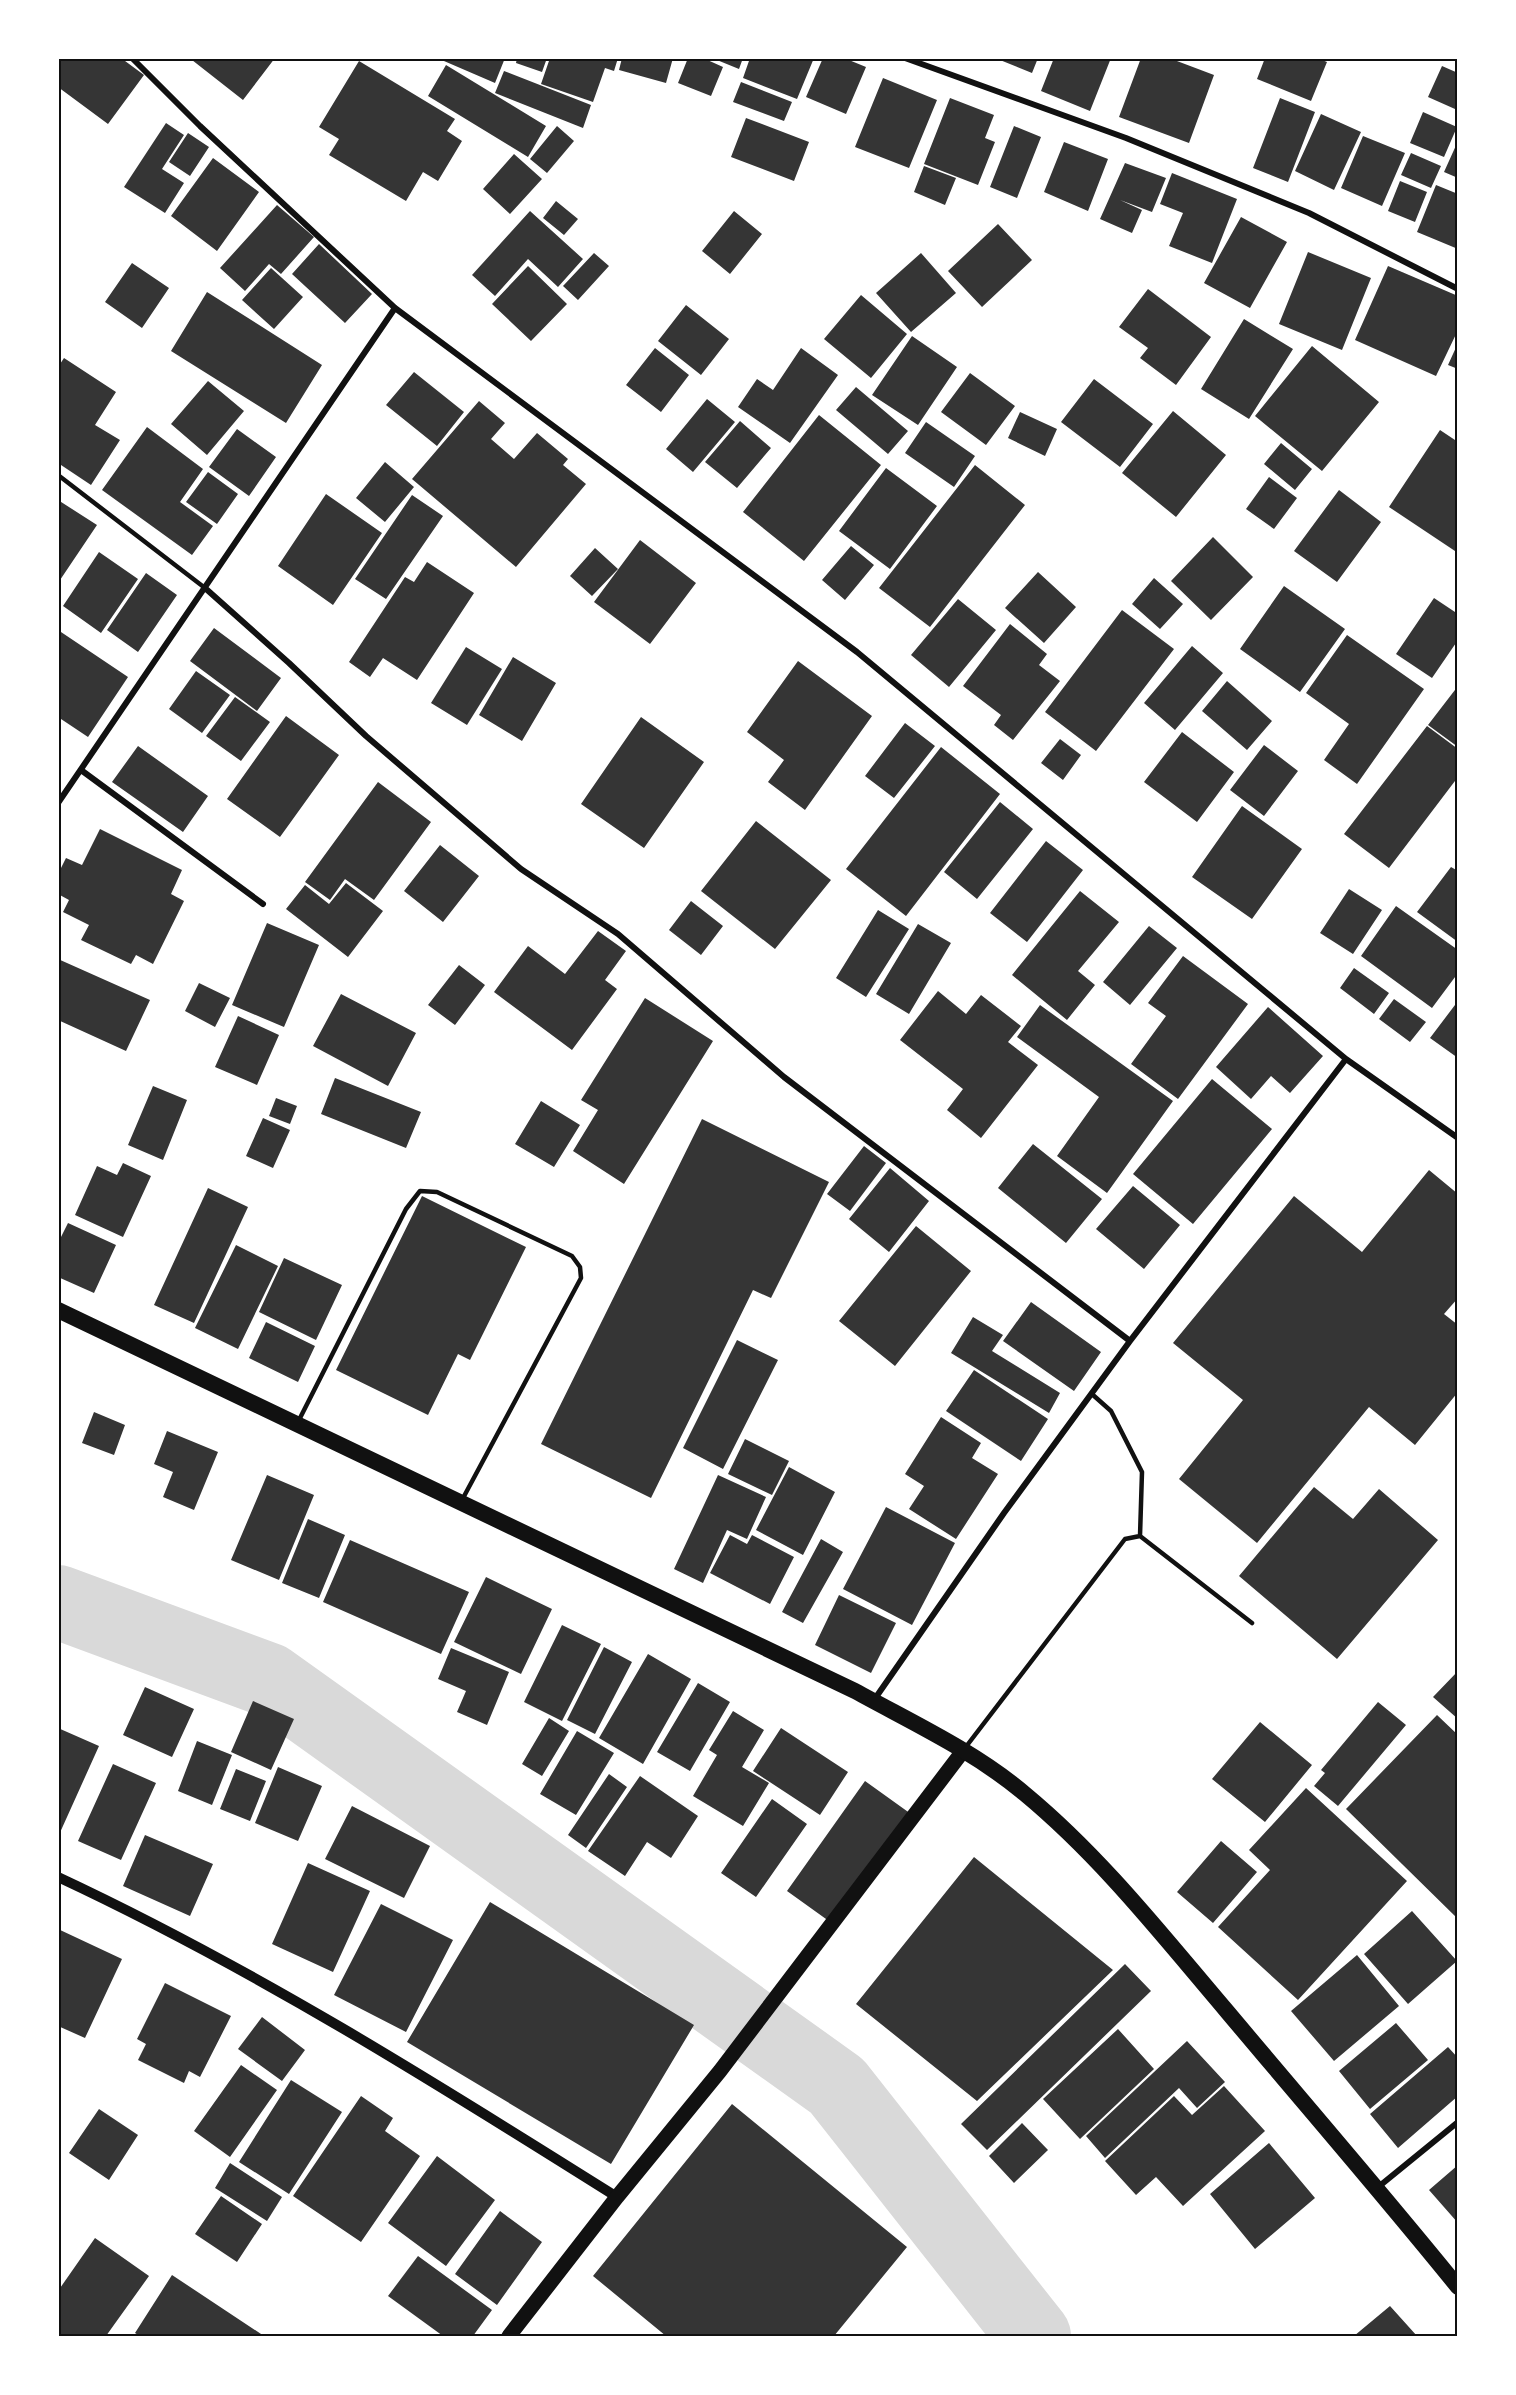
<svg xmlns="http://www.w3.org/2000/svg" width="1516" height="2395" font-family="'DejaVu Sans',sans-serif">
<rect width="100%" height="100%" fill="#fff"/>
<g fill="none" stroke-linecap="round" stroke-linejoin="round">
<path stroke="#d9d9d9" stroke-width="74" d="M 58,1602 L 269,1680 L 837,2086 L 1034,2336"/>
</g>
<path fill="#353535" d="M 58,58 L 121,58 L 144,75 L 108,124 L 58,87 Z
M 193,58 L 275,58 L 243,100 L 192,60 Z
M 437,58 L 505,58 L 495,83 Z
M 517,58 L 547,58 L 542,72 L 516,63 Z
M 550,58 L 618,58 L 614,71 L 605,68 L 593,102 L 541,84 Z
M 622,58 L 673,58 L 666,83 L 619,70 Z
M 688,58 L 703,58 L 723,67 L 711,96 L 678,83 Z
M 712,58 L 743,58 L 739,69 Z
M 750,58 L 814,58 L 797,99 L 743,78 Z
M 823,58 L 844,58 L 866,67 L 846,114 L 806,97 Z
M 995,58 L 1038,58 L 1032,73 Z
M 1054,58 L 1111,58 L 1090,111 L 1041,91 Z
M 1141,58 L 1169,58 L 1214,75 L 1189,143 L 1119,117 Z
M 1265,58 L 1317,58 L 1327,62 L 1311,101 L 1257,79 Z
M 359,61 L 455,119 L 447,131 L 462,141 L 438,181 L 423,172 L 406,201 L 329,155 L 339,139 L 319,127 Z
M 446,65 L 546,126 L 528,157 L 428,96 Z
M 1442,66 L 1458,73 L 1455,109 L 1428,97 Z
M 504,71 L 591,105 L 583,128 L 495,93 Z
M 883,78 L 937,100 L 909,168 L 855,147 Z
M 741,82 L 792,102 L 784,121 L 733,102 Z
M 950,98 L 994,115 L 985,138 L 995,142 L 978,185 L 924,164 Z
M 1280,98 L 1315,112 L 1288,182 L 1253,168 Z
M 1423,112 L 1457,127 L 1444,157 L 1410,143 Z
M 1321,114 L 1361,132 L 1334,190 L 1295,171 Z
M 746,118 L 809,142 L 794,181 L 731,157 Z
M 166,123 L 184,135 L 162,169 L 184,183 L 165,213 L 124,187 Z
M 557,126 L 574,141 L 547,173 L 530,159 Z
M 1014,126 L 1041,137 L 1017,198 L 990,187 Z
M 188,133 L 209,147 L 190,176 L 169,162 Z
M 1363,136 L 1405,153 L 1382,206 L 1341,188 Z
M 1458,141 L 1458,178 L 1444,172 Z
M 1064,142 L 1108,159 L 1088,211 L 1044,192 Z
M 1411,153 L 1441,166 L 1431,188 L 1401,175 Z
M 514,154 L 542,179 L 510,214 L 483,189 Z
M 213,158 L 259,192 L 217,251 L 171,216 Z
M 1125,163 L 1166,178 L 1152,212 L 1120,200 L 1142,210 L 1132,233 L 1100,219 Z
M 924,166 L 956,178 L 945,205 L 914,192 Z
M 1172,173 L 1237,199 L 1212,263 L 1169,246 L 1183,213 L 1160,204 Z
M 1400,181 L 1427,192 L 1415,222 L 1388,211 Z
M 1436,185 L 1458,194 L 1458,249 L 1417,232 Z
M 556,201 L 578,219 L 564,235 L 543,218 Z
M 277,205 L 314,237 L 281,274 L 269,264 L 245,291 L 220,268 Z
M 530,211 L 583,259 L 558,287 L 528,259 L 495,296 L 472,275 Z
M 734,211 L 762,234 L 730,274 L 702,251 Z
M 1241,217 L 1287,242 L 1250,308 L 1204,283 Z
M 998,224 L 1032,260 L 982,307 L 948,271 Z
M 319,244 L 372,294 L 345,323 L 292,274 Z
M 1308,252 L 1371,278 L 1342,350 L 1279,324 Z
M 594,253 L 609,266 L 578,300 L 563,286 Z
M 921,253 L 956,293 L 911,332 L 876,293 Z
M 132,263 L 169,288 L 142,328 L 105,302 Z
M 528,266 L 567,304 L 531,341 L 492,304 Z
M 1388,266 L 1458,296 L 1458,330 L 1436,376 L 1355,340 Z
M 271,268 L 303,297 L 274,329 L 242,300 Z
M 1148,289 L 1211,337 L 1176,385 L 1140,358 L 1148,348 L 1119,327 Z
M 207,292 L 322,365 L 286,423 L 171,351 Z
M 861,295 L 907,334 L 871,378 L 824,339 Z
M 686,305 L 729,339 L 701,375 L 658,341 Z
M 1244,319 L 1293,349 L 1249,419 L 1201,389 Z
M 912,336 L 957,367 L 918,425 L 872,395 Z
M 1458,343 L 1458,369 L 1448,365 Z
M 1312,346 L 1379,402 L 1322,471 L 1255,416 Z
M 655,348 L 689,375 L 661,412 L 626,385 Z
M 801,348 L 838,375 L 790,443 L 738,407 L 757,379 L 773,390 Z
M 64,358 L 116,392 L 95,425 L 120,440 L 91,485 L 58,463 L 58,367 Z
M 414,372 L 464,412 L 437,446 L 386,405 Z
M 970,373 L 1015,406 L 986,445 L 941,412 Z
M 1094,379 L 1153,424 L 1120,467 L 1061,422 Z
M 208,381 L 244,411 L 207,455 L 171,424 Z
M 856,387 L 908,431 L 888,454 L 836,410 Z
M 707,399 L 735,422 L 693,472 L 666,449 Z
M 479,401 L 505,423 L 491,439 L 514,459 L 537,433 L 568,459 L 563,465 L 586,484 L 516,567 L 412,479 Z
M 1173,411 L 1226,455 L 1176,517 L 1122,473 Z
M 1020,412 L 1057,429 L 1045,456 L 1008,438 Z
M 819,415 L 881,465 L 804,561 L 743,512 Z
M 740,421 L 771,448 L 737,488 L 705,462 Z
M 926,422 L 975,456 L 954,487 L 905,453 Z
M 147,427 L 203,469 L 180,502 L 213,526 L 192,555 L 102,490 Z
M 237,429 L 276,457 L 249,496 L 209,467 Z
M 1440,430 L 1458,442 L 1458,553 L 1389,507 Z
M 1281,443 L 1312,469 L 1295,490 L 1264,464 Z
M 385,462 L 414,487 L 385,522 L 356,498 Z
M 975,465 L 1025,505 L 930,627 L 879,588 Z
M 886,468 L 937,506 L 890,569 L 839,531 Z
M 208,472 L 238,494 L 217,524 L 186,502 Z
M 1269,477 L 1297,498 L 1274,529 L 1246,509 Z
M 1339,490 L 1381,522 L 1337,582 L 1294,551 Z
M 326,494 L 382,533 L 333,605 L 278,566 Z
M 412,495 L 443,516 L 386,599 L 355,579 Z
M 58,500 L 97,525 L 58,583 Z
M 1213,537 L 1253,577 L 1211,620 L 1171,581 Z
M 640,540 L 696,583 L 650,644 L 594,602 Z
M 851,546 L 874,565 L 845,600 L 822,580 Z
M 595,548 L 618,569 L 592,596 L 570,576 Z
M 99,552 L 138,579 L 101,633 L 63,606 Z
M 427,562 L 474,593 L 417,680 L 383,658 L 370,677 L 349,662 L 405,577 L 414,582 Z
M 1038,572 L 1076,607 L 1044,643 L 1005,608 Z
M 146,573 L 177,595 L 138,652 L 107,630 Z
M 1154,578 L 1183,604 L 1160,629 L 1132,604 Z
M 1284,586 L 1345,629 L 1300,692 L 1240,649 Z
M 1434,598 L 1458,614 L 1458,640 L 1432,678 L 1396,654 Z
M 958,599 L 996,630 L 949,687 L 911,655 Z
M 1122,610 L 1174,649 L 1096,751 L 1045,712 Z
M 1010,624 L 1047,654 L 1039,665 L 1060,681 L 1013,740 L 994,725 L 1001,715 L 963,686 Z
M 214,628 L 281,678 L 257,711 L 190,661 Z
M 58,630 L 128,677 L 88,737 L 58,717 Z
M 1347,635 L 1424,689 L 1357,784 L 1324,760 L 1349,724 L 1306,693 Z
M 1192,646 L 1223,673 L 1175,730 L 1144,703 Z
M 466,647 L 502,669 L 467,725 L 431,703 Z
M 513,657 L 556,683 L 522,741 L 479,715 Z
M 798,661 L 872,716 L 805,810 L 768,782 L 784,760 L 747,732 Z
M 196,671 L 230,695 L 202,733 L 169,709 Z
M 1227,681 L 1272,721 L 1247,750 L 1202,711 Z
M 1458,686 L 1458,747 L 1428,725 Z
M 235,697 L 270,722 L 241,761 L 206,736 Z
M 286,716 L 339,755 L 280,837 L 227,799 Z
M 641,717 L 704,762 L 644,848 L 581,804 Z
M 905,723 L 935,746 L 894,798 L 865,776 Z
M 1427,726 L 1458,749 L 1458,777 L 1389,868 L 1344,834 Z
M 1182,732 L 1234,772 L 1197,822 L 1144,782 Z
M 1060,739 L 1081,755 L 1063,780 L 1041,763 Z
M 1264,745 L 1298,771 L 1264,816 L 1230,790 Z
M 138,746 L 208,796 L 183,832 L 112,782 Z
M 941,747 L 1000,794 L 906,916 L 846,869 Z
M 378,782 L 431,822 L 374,900 L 345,879 L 330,900 L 305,882 Z
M 1000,802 L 1033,829 L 977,899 L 944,872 Z
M 1242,806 L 1302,849 L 1252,919 L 1192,877 Z
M 756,821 L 831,880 L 775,949 L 701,891 Z
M 100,829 L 182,870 L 171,894 L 184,901 L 153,964 L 136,955 L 131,964 L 81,940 L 89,925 L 63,912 L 69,900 L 58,894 L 58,874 L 66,858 L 82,865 Z
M 1046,841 L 1083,870 L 1027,942 L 990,913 Z
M 440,845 L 479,876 L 443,922 L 404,891 Z
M 1451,867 L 1458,871 L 1458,942 L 1417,912 Z
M 346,883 L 383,911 L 348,957 L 286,909 L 305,885 L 329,904 Z
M 1349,889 L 1382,910 L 1353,954 L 1320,933 Z
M 1080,891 L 1119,922 L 1078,971 L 1095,985 L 1067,1020 L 1012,975 Z
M 691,901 L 723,926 L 701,955 L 669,930 Z
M 1396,906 L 1458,950 L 1458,973 L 1432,1008 L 1361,956 Z
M 878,910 L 909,929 L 866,997 L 836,978 Z
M 267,923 L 319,945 L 284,1027 L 232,1005 Z
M 918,924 L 951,943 L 909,1014 L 876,994 Z
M 1149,926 L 1177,948 L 1130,1005 L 1103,982 Z
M 598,931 L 626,951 L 605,980 L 617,989 L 572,1050 L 494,992 L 528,946 L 565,974 Z
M 1183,956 L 1248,1004 L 1178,1099 L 1131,1064 L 1166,1016 L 1148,1003 Z
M 58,959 L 150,1000 L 126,1051 L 58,1020 Z
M 459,965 L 485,985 L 455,1025 L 428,1005 Z
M 1354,968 L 1389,993 L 1374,1014 L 1340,988 Z
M 199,983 L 230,998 L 215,1027 L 185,1011 Z
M 938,991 L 966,1014 L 981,995 L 1021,1026 L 1008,1042 L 1038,1065 L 981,1138 L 947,1110 L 963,1089 L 900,1040 Z
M 341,994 L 416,1033 L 388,1086 L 313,1046 Z
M 645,998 L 713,1041 L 624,1184 L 573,1151 L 598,1110 L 581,1100 Z
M 1394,999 L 1426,1022 L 1410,1042 L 1379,1019 Z
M 1458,1001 L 1458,1058 L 1430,1038 Z
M 1040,1005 L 1173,1101 L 1107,1193 L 1057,1156 L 1099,1097 L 1017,1037 Z
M 1268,1007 L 1323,1056 L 1290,1093 L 1271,1076 L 1251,1099 L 1216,1067 Z
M 238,1016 L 279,1035 L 257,1085 L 215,1067 Z
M 335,1078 L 421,1112 L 406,1148 L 321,1114 Z
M 1212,1079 L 1272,1129 L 1193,1224 L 1133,1174 Z
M 153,1086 L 187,1100 L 163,1160 L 128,1145 Z
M 276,1098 L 297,1106 L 290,1124 L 269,1116 Z
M 541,1101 L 580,1125 L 554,1167 L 515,1144 Z
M 263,1118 L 290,1130 L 273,1168 L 246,1156 Z
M 702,1119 L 829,1182 L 771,1298 L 753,1290 L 651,1498 L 541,1444 Z
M 1033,1144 L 1102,1199 L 1066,1243 L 998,1188 Z
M 864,1146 L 886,1163 L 850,1211 L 827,1194 Z
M 123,1163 L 151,1176 L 123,1237 L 75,1215 L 97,1166 L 117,1175 Z
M 890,1168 L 929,1201 L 889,1252 L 849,1219 Z
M 1429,1170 L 1458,1194 L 1458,1298 L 1444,1314 L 1458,1325 L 1458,1392 L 1415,1445 L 1369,1407 L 1257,1543 L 1179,1479 L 1243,1400 L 1173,1343 L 1294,1196 L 1362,1252 Z
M 1133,1186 L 1180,1225 L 1144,1269 L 1096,1229 Z
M 208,1188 L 248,1207 L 194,1323 L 154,1305 Z
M 422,1196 L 526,1247 L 470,1360 L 458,1354 L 428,1415 L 336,1370 Z
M 68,1223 L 116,1245 L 94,1293 L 58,1277 L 58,1243 Z
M 916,1226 L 971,1271 L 895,1366 L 839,1321 Z
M 236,1245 L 278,1266 L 238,1349 L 195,1328 Z
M 284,1258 L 342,1285 L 316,1340 L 259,1312 Z
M 1031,1302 L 1101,1352 L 1074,1391 L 1003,1341 Z
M 973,1317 L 1003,1335 L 992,1351 L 1060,1393 L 1049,1413 L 951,1353 Z
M 266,1322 L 315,1346 L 298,1382 L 249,1358 Z
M 737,1340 L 778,1360 L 723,1469 L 683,1448 Z
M 974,1370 L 1048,1419 L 1021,1461 L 946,1411 Z
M 94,1412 L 125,1425 L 114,1455 L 82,1443 Z
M 941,1417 L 981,1443 L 972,1458 L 998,1474 L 956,1539 L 909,1509 L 924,1486 L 905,1474 Z
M 167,1431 L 218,1452 L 194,1510 L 163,1497 L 173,1472 L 154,1464 Z
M 745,1439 L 789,1461 L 772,1495 L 728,1474 Z
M 789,1467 L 835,1492 L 803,1555 L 756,1530 Z
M 267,1475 L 314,1495 L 279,1580 L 231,1560 Z
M 718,1475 L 766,1497 L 747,1539 L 727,1530 L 703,1583 L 674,1569 Z
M 1314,1487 L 1353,1519 L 1379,1489 L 1438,1540 L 1337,1659 L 1239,1576 Z
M 886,1507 L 955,1543 L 912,1625 L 843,1589 Z
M 308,1519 L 345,1535 L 319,1598 L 282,1583 Z
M 730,1535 L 747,1544 L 752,1535 L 794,1557 L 770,1604 L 710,1573 Z
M 821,1539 L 843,1552 L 803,1623 L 782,1612 Z
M 350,1540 L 469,1592 L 441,1654 L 323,1602 Z
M 486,1577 L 552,1609 L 521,1674 L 454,1642 Z
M 839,1595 L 896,1623 L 871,1673 L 815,1645 Z
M 562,1625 L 601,1644 L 562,1721 L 524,1702 Z
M 604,1647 L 632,1662 L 595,1734 L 567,1720 Z
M 451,1648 L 509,1672 L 487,1725 L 457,1712 L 466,1691 L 438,1679 Z
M 648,1654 L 691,1679 L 643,1764 L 599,1738 Z
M 1458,1671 L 1458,1719 L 1433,1697 Z
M 698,1683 L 730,1702 L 690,1771 L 657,1752 Z
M 145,1687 L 194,1709 L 172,1757 L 123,1735 Z
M 253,1701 L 294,1719 L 271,1770 L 231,1752 Z
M 1378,1702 L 1406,1725 L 1338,1806 L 1314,1786 L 1325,1773 L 1321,1770 Z
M 733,1711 L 764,1730 L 742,1767 L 769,1783 L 743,1826 L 693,1796 L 717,1755 L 709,1750 Z
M 1437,1715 L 1458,1735 L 1458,1919 L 1346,1809 Z
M 549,1718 L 569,1731 L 542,1776 L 522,1764 Z
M 1260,1722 L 1312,1765 L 1265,1822 L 1212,1779 Z
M 58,1728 L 99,1746 L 58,1837 Z
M 781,1728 L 848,1772 L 820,1815 L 753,1771 Z
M 577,1731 L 614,1753 L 576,1815 L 540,1794 Z
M 197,1741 L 232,1755 L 212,1805 L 178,1791 Z
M 113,1764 L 156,1783 L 121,1860 L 78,1841 Z
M 278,1767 L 322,1786 L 298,1841 L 255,1823 Z
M 236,1769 L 266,1781 L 250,1821 L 220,1809 Z
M 609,1774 L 627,1787 L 586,1848 L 568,1835 Z
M 640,1776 L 698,1816 L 671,1858 L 647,1842 L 625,1876 L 588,1851 Z
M 865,1781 L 911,1814 L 833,1924 L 787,1891 Z
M 1306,1788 L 1407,1881 L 1298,2000 L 1218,1927 L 1270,1870 L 1249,1850 Z
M 772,1799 L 807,1824 L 756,1897 L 721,1873 Z
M 352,1806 L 430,1846 L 404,1898 L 325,1859 Z
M 145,1835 L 213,1864 L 190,1916 L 123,1886 Z
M 1221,1841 L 1257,1872 L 1213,1923 L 1177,1892 Z
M 974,1857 L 1113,1970 L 977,2101 L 856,2004 Z
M 308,1863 L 370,1891 L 333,1972 L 272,1944 Z
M 490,1902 L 694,2025 L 611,2164 L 407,2042 Z
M 381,1904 L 453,1940 L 406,2032 L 334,1995 Z
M 1412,1911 L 1457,1961 L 1408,2004 L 1364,1954 Z
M 58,1929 L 122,1959 L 85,2038 L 58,2026 Z
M 1357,1955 L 1399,2006 L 1334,2061 L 1291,2011 Z
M 1125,1964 L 1151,1991 L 987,2150 L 961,2124 Z
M 165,1983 L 231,2016 L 200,2077 L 189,2071 L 184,2083 L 138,2060 L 146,2044 L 137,2039 Z
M 262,2017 L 305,2050 L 282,2081 L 238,2049 Z
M 1396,2023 L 1428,2060 L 1370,2109 L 1339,2071 Z
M 1118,2029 L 1154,2069 L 1080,2139 L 1043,2099 Z
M 1187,2041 L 1225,2082 L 1197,2108 L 1179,2088 L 1105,2158 L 1086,2136 Z
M 1448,2047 L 1458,2058 L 1458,2096 L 1398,2148 L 1370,2114 Z
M 241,2065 L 277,2090 L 230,2157 L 194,2131 Z
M 291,2080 L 342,2112 L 289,2194 L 239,2162 Z
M 1224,2086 L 1265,2131 L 1183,2206 L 1156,2177 L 1136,2195 L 1105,2161 L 1174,2096 L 1192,2115 Z
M 361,2096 L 393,2118 L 385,2131 L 420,2156 L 361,2242 L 293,2196 Z
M 732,2104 L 907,2247 L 834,2336 L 666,2336 L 593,2276 Z
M 99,2109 L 138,2135 L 109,2180 L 69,2153 Z
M 1022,2123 L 1048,2150 L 1014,2183 L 989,2156 Z
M 1269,2143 L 1315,2198 L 1255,2249 L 1210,2194 Z
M 437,2156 L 495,2200 L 446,2266 L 388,2223 Z
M 230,2163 L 282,2197 L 267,2221 L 215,2188 Z
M 1458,2165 L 1458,2223 L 1429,2190 Z
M 221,2196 L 262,2224 L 237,2262 L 195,2234 Z
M 500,2211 L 542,2242 L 497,2305 L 455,2274 Z
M 95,2238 L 149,2276 L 106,2336 L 58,2336 L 58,2291 Z
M 418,2256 L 492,2310 L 473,2336 L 443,2336 L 388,2296 Z
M 172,2275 L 264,2336 L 140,2336 L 135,2333 Z
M 1390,2306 L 1417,2336 L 1354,2336 Z"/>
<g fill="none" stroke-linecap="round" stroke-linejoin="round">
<path stroke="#111" stroke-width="4.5" d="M 58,475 L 205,588
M 1093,1395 L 1111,1411 L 1142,1472 L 1140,1536
M 299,1420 L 406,1209 L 420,1191 L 437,1192 L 572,1256 L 580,1267 L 581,1278 L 462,1500
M 965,1748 L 1125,1539 L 1140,1536 L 1252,1623"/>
<path stroke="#111" stroke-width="6" d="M 132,58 L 200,126 L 395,308 L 857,652 L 1346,1059 L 1458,1138
M 905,58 L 1126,138 L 1309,213 L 1458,289
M 205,588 L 289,663 L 366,736 L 521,869 L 618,934 L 784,1077 L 1130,1341
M 81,770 L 263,904
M 58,803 L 395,308
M 874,1700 L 1004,1513 L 1130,1341 L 1346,1059
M 1377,2188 L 1458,2122"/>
<path stroke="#111" stroke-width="10" d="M 58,1877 C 253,1968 436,2083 617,2197"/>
<path stroke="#111" stroke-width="15" d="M 509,2336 L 617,2197 L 720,2071 L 963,1751"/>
<path stroke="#111" stroke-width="16" d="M 58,1310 L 855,1691 C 913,1723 974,1751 1025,1794 C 1101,1857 1162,1935 1225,2009 C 1303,2102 1382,2193 1458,2287"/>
</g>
<rect width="1516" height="2395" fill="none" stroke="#ffffff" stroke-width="120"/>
<rect x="60" y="60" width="1396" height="2275" fill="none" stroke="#111" stroke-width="2"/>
</svg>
